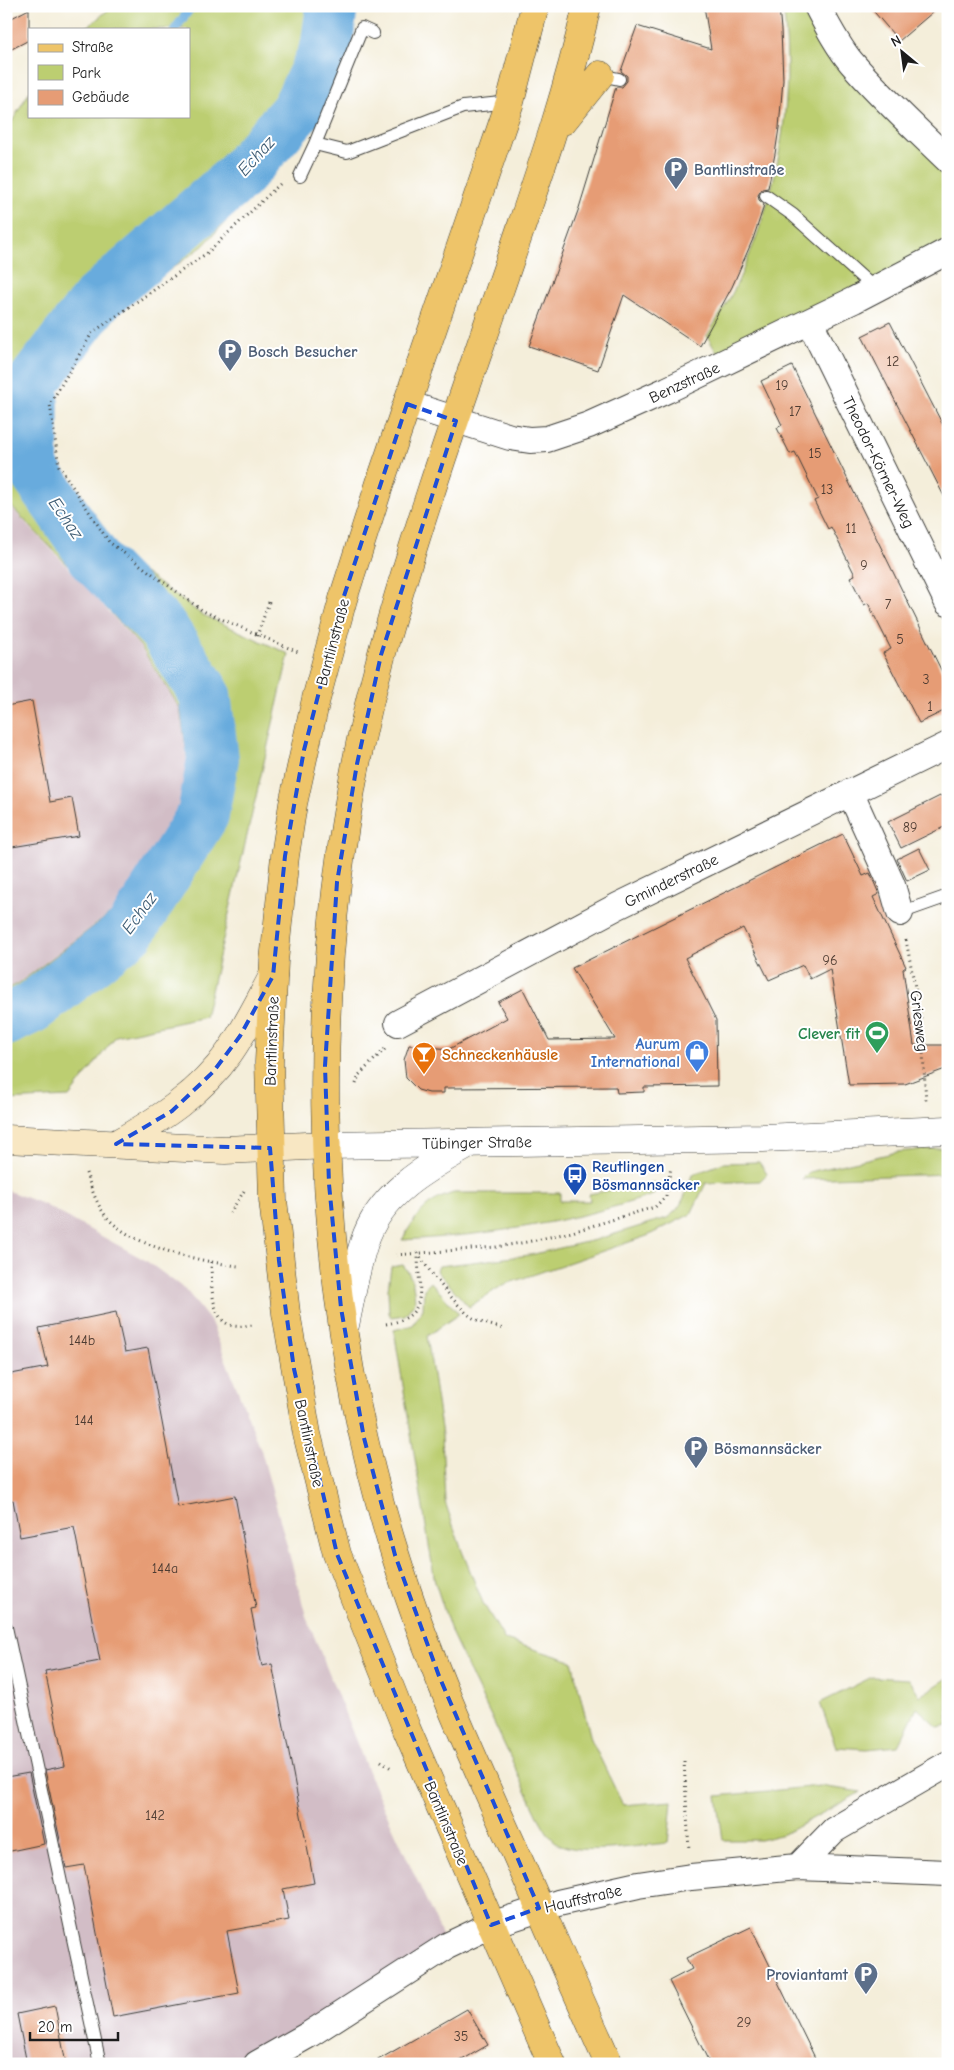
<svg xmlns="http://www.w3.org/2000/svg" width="954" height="2070" font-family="'Comic Neue',sans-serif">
<rect width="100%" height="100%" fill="#fff"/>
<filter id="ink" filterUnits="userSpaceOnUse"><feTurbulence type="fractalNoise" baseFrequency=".02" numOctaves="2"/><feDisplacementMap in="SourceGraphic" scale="10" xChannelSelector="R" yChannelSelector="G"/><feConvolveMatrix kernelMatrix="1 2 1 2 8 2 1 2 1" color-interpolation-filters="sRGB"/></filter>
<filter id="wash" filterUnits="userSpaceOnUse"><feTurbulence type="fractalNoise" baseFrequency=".0096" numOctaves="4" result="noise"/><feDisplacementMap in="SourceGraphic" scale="20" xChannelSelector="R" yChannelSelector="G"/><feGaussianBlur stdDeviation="1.12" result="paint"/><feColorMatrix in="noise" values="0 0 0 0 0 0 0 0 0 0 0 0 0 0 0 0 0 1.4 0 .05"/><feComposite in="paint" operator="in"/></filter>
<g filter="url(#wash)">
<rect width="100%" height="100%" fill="#f4eeda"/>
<path fill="#d2bdc6" d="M 6,502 L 81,581 L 140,647 L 180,708 L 187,762 L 181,804 L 113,911 L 17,984 L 6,988 Z
M 6,1190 L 43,1204 L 145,1260 L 186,1290 L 211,1322 L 261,1450 L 306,1616 L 371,1779 L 447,1946 L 257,2064 L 6,2064 Z"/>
<path fill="#bcce71" stroke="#6c7546" d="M 113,6 L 352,6 L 317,96 L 290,152 L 203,246 L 89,328 L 45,403 L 55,471 L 107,546 L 201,614 L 289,654 L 205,1017 L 116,1036 L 69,1097 L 6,1100 L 6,989 L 18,984 L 114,911 L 182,805 L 188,761 L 180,708 L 141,647 L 82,580 L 6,501 L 6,132 L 29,92 L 29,116 L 189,116 L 189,29 L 85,29 Z
M 783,6 L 817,6 L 948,160 L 948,251 L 723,363 L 707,336 C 716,321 726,306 734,290 C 777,200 796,106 783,6 Z
M 948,1147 L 948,1174 L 802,1179 L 809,1172 L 867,1159 L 897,1152 Z
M 759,1162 L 767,1174 L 760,1181 L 706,1183 L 691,1214 L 647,1236 L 503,1285 L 469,1307 L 437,1271 L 439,1266 L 530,1255 L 595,1240 L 667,1218 C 683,1208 686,1192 692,1175 L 723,1163 Z
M 655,1182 L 656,1190 L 653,1195 C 568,1223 491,1235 402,1240 C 416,1216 425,1201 454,1193 L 560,1193 L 560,1201 L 590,1201 L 589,1194 Z
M 403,1265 C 413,1277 414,1287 415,1302 L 405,1315 L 391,1317 L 389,1313 L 388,1289 L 391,1267 Z
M 431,1282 L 459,1314 L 427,1336 L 442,1435 L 445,1502 L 462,1551 L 483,1603 L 505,1640 L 572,1661 L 591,1739 L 623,1805 L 672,1801 L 668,1843 C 642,1845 581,1856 559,1844 C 550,1839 545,1829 540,1820 L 452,1634 L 435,1582 L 394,1330 L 413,1325 L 423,1309 L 424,1289 Z
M 872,1677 L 909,1679 L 920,1696 L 948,1678 L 948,1725 L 938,1727 L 917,1708 L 898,1746 L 867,1749 L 836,1747 L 820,1703 Z
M 820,1786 L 861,1792 L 784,1834 L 760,1840 L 723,1840 L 717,1796 Z"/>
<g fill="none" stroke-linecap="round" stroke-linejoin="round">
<path stroke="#67abdd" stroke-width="9" d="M 175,29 L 192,6"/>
<path stroke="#67abdd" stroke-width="52" d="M 6,1020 L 33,1007 L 130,931 L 203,815 L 213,759 L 205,694 L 163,629 L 97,562 L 32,468 L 33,382 L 97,299 L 238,177 L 296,111 L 326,49 L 332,6"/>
</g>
<g id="blocks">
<path fill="#e69c75" d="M 704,6 L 779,6 L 781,30 L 783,80 L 779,128 L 775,154 L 768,188 L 762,189 L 758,195 L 759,200 L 764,204 L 762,212 L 753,239 L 732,287 L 700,346 L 624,295 L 598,370 L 529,346 L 579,208 L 616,87 L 622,87 L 627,81 L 627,76 L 621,71 L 637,26 L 711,49 Z
M 869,6 L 940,6 L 899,41 Z
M 29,9 L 29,40 L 6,52 L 6,21 Z
M 890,322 L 948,435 L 948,504 L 862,336 Z
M 792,366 L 948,684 L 948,709 L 919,723 L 883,653 L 891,649 L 868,603 L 864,605 L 850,577 L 855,575 L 831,527 L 828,529 L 814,501 L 818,499 L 795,452 L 790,454 L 777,428 L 782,425 L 761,381 Z
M 32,701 L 50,802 L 72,798 L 79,836 L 6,848 L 6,706 Z
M 948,792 L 948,825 L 901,848 L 888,822 Z
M 843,834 L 863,876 L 870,873 L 879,894 L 873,897 L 906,967 L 903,969 L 914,1045 L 948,1045 L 948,1068 L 905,1084 L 849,1085 L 830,969 L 810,979 L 803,965 L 769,980 L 743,928 L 685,958 L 716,1020 L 717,1086 L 644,1087 L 644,1092 L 617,1093 L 616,1087 L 444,1088 L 444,1093 L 429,1093 L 418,1090 L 406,1078 L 404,1060 L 409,1045 L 449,1049 L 507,1018 L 498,1002 L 523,989 L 549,1040 L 615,1039 L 572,968 Z
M 919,848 L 930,870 L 907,881 L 897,859 Z
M 116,1312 L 125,1352 L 148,1348 L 178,1507 L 235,1496 L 256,1608 L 251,1609 L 262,1666 L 272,1664 L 314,1883 L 283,1889 L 289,1920 L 227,1931 L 239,1993 L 113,2017 L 84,1865 L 66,1868 L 45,1770 L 65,1766 L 45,1671 L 100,1661 L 74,1527 L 20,1537 L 13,1500 L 6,1502 L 6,1375 L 48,1367 L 39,1328 Z
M 29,1773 L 44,1844 L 6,1852 L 6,1777 Z
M 751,1927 L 818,2064 L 710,2064 L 669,1981 L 692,1969 L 686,1958 Z
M 55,2006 L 66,2064 L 27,2064 L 17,2014 Z
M 467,2009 L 488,2045 L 455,2064 L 371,2064 Z"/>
</g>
</g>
<g filter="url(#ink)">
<use href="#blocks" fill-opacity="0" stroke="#3c3c38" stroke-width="1"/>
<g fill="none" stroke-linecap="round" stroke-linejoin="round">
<defs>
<path id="service" d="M 600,75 L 619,79
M 315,144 L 362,28 L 373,33
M 300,176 L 315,144 L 347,152 L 463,107 L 510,102
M 766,196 L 793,215 L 875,289
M 900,913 L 948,896
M 6,1627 L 100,2064"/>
<path id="minor" d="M 817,6 C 827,25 837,45 851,62 C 881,97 915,128 948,160
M 810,322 L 948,603
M 407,404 L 510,437 L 530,440 L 547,439 L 589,425 L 667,390 L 854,300 L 948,251
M 850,792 L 892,885 L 900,913
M 398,1023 L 618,906 L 948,745
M 798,1867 L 834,1830 L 948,1764
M 257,2064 L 310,2034 L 447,1946 L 491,1925 L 558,1903 L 638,1885 L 691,1877 L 798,1867 L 948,1873"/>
<path id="tertiary" d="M 327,1145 L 763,1138 L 948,1130
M 345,1325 C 351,1298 355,1270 364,1243 C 379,1193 428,1167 471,1143"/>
<path id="secondary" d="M 6,1139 L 225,1150 L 327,1145
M 116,1144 C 159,1120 201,1093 229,1053 C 246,1029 259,1002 273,976"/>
<path id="primary" d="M 535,6 L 510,102 L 380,483 L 343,599 L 316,699 L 293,804 L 285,856 L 274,961 L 269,1062 L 273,1200 L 286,1313 L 307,1434 L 337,1554 L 407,1730 L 552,2064
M 587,6 C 568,91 540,172 512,254 C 467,386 419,518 382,653 C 303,943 305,1270 396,1557 C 427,1657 470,1752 513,1847 C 545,1919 576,1992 609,2064
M 563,121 L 600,75"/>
</defs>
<use href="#service" stroke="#3c3c38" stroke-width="14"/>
<use href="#minor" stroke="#3c3c38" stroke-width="28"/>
<use href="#tertiary" stroke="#3c3c38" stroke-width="29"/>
<use href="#secondary" stroke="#3c3c38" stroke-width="29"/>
<use href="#primary" stroke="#3c3c38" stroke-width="29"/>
<path stroke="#3c3c38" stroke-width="3" stroke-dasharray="1 4" stroke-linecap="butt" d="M 280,184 L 207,253 L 92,333 L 50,404 L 59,466 L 109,542 L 203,611 L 298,652
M 257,636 L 269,602
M 906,940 L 921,1019 L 926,1102
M 356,1084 L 359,1075 L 387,1047
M 86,1173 C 91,1187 96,1203 105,1215 C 130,1247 199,1261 238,1266
M 230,1213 L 244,1191
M 418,1253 C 426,1268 457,1306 470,1316 C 480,1323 492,1325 503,1329
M 396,1255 L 496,1247 L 527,1242 L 572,1232 L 641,1211 L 655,1207 L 666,1196 L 671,1167
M 211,1262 C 212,1281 209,1322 234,1326 C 241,1327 248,1325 255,1325
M 386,1324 C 431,1317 418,1289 418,1254
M 381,1761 L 391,1768
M 684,1761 L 689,1850"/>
<use href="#service" stroke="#fff" stroke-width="12"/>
<use href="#minor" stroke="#fff" stroke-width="26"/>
<use href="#tertiary" stroke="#fff" stroke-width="28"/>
<use href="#secondary" stroke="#f8e7c3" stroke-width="28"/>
<use href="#primary" stroke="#eec469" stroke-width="28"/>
</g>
</g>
<path fill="none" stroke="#1d4ed8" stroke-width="4" stroke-dasharray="10 6" stroke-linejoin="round" d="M 407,404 L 456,421 L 381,655 L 357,764 L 337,882 L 325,1066 L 329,1184 L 341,1308 L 364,1438 L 395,1555 L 439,1676 L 539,1908 L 491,1925 L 337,1554 L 294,1369 L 279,1261 L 270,1148 L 116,1144 L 172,1111 L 213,1072 L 240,1036 L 273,976 L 285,856 L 304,750 L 343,599 Z"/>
<defs>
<symbol id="parking-pin" viewBox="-11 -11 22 30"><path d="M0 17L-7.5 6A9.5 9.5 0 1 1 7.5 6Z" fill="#5c6f8a" stroke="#fff"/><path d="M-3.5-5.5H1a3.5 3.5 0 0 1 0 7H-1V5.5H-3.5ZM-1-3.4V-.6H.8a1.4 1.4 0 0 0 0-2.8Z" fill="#fff"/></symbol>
<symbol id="stadium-pin" viewBox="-11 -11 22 30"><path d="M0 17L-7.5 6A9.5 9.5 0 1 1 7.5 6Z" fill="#2e9e5b" stroke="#fff"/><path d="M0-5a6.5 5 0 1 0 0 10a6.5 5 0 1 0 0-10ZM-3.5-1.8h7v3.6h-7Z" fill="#fff"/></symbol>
<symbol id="shop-pin" viewBox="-11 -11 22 30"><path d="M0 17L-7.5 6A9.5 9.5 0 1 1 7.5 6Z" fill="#3f7fe0" stroke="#fff"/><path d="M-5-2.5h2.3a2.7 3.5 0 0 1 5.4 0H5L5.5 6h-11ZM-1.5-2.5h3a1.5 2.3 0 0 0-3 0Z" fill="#fff"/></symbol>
<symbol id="bar-pin" viewBox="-11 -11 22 30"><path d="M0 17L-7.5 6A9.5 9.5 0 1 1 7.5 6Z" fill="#e8710a" stroke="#fff"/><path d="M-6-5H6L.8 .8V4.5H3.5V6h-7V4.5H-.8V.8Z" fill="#fff"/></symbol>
<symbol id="bus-pin" viewBox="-11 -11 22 30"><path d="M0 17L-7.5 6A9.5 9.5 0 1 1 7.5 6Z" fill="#1a4fb4" stroke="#fff"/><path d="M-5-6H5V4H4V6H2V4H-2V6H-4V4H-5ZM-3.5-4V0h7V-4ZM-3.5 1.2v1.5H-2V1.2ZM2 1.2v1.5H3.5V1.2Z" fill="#fff"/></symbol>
</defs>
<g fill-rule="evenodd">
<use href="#parking-pin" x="662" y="155" width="28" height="38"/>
<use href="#parking-pin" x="216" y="337" width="28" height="38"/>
<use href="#stadium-pin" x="863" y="1019" width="28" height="38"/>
<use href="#shop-pin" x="683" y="1038" width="28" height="38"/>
<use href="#bar-pin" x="410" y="1040" width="28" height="38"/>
<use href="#bus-pin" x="561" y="1161" width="28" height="38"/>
<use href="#parking-pin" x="682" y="1434" width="28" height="38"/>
<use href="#parking-pin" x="852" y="1960" width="28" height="38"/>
</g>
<g text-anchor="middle" stroke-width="4" stroke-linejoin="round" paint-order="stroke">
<g font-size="14" fill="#4e3c32">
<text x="893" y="366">12</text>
<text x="782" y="390">19</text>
<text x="795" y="416">17</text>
<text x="815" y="458">15</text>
<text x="827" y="494">13</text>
<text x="851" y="533">11</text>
<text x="864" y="570">9</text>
<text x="888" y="609">7</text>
<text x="900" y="644">5</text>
<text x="926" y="684">3</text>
<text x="930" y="711">1</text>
<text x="910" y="832">89</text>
<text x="830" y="965">96</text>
<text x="82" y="1345">144b</text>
<text x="84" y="1425">144</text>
<text x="165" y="1573">144a</text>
<text x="155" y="1820">142</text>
<text x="744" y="2027">29</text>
<text x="461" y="2041">35</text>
</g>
<g font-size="16" font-weight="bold" fill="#4e5e75" stroke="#fff" text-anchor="start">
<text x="694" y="175">Bantlinstraße</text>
<text x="248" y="357">Bosch Besucher</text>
<text x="714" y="1454">Bösmannsäcker</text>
<text x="848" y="1980" text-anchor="end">Proviantamt</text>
</g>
<g font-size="16" fill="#1c1c1c" stroke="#fff">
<text transform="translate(684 382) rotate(-25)" y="6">Benzstraße</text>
<text transform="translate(879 462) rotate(64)" y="6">Theodor-Körner-Weg</text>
<text transform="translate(332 642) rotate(-75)" y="6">Bantlinstraße</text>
<text transform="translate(671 880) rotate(-26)" y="6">Gminderstraße</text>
<text transform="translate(920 1021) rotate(83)" y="6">Griesweg</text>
<text transform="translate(271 1041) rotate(-88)" y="6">Bantlinstraße</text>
<text transform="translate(477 1142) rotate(-1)" y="6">Tübinger Straße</text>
<text transform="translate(310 1443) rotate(78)" y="6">Bantlinstraße</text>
<text transform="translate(447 1823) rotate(67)" y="6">Bantlinstraße</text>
<text transform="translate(583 1898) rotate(-13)" y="6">Hauffstraße</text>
</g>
<g font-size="16" font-weight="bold" fill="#27864d" stroke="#fff" text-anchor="end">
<text x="860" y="1039">Clever fit</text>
</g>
<g font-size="16" font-weight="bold" fill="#366cbe" stroke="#fff" text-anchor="end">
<text x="680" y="1049">Aurum<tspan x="680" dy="18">International</tspan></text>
</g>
<g font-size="16" font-weight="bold" fill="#c56008" stroke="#fff" text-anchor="start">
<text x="442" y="1060">Schneckenhäusle</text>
</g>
<g font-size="16" font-weight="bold" fill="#164399" stroke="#fff" text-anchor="start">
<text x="592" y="1172">Reutlingen<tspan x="592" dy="18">Bösmannsäcker</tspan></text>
</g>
<g font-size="18" font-style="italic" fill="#3e5c73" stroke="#fff">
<text transform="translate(256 156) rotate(-48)" y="6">Echaz</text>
<text transform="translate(66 518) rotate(55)" y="6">Echaz</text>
<text transform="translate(139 913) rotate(-54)" y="6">Echaz</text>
</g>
</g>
<rect width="954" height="2070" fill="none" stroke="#fff" stroke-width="25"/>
<rect x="28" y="28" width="162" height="90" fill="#ffffff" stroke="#a4a4a4"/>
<rect x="38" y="44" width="25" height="8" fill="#eec469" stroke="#a4a4a4"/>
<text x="72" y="52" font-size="15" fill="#1c1c1c">Straße</text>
<rect x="38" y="65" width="25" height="15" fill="#bcce71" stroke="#a4a4a4"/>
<text x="72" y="78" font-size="15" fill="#1c1c1c">Park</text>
<rect x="38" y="90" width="25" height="15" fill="#e69c75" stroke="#a4a4a4"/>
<text x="72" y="102" font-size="15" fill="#1c1c1c">Gebäude</text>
<g transform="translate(902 52) rotate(331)" stroke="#ffffff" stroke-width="4" paint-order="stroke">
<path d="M0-4L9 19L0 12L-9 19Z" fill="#1c1c1c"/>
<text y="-8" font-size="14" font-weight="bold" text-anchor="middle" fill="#1c1c1c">N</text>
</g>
<path d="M30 2032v8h88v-8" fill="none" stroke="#1c1c1c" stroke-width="2.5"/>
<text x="38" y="2032" font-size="15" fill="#1c1c1c" stroke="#ffffff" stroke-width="4" paint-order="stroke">20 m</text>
</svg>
